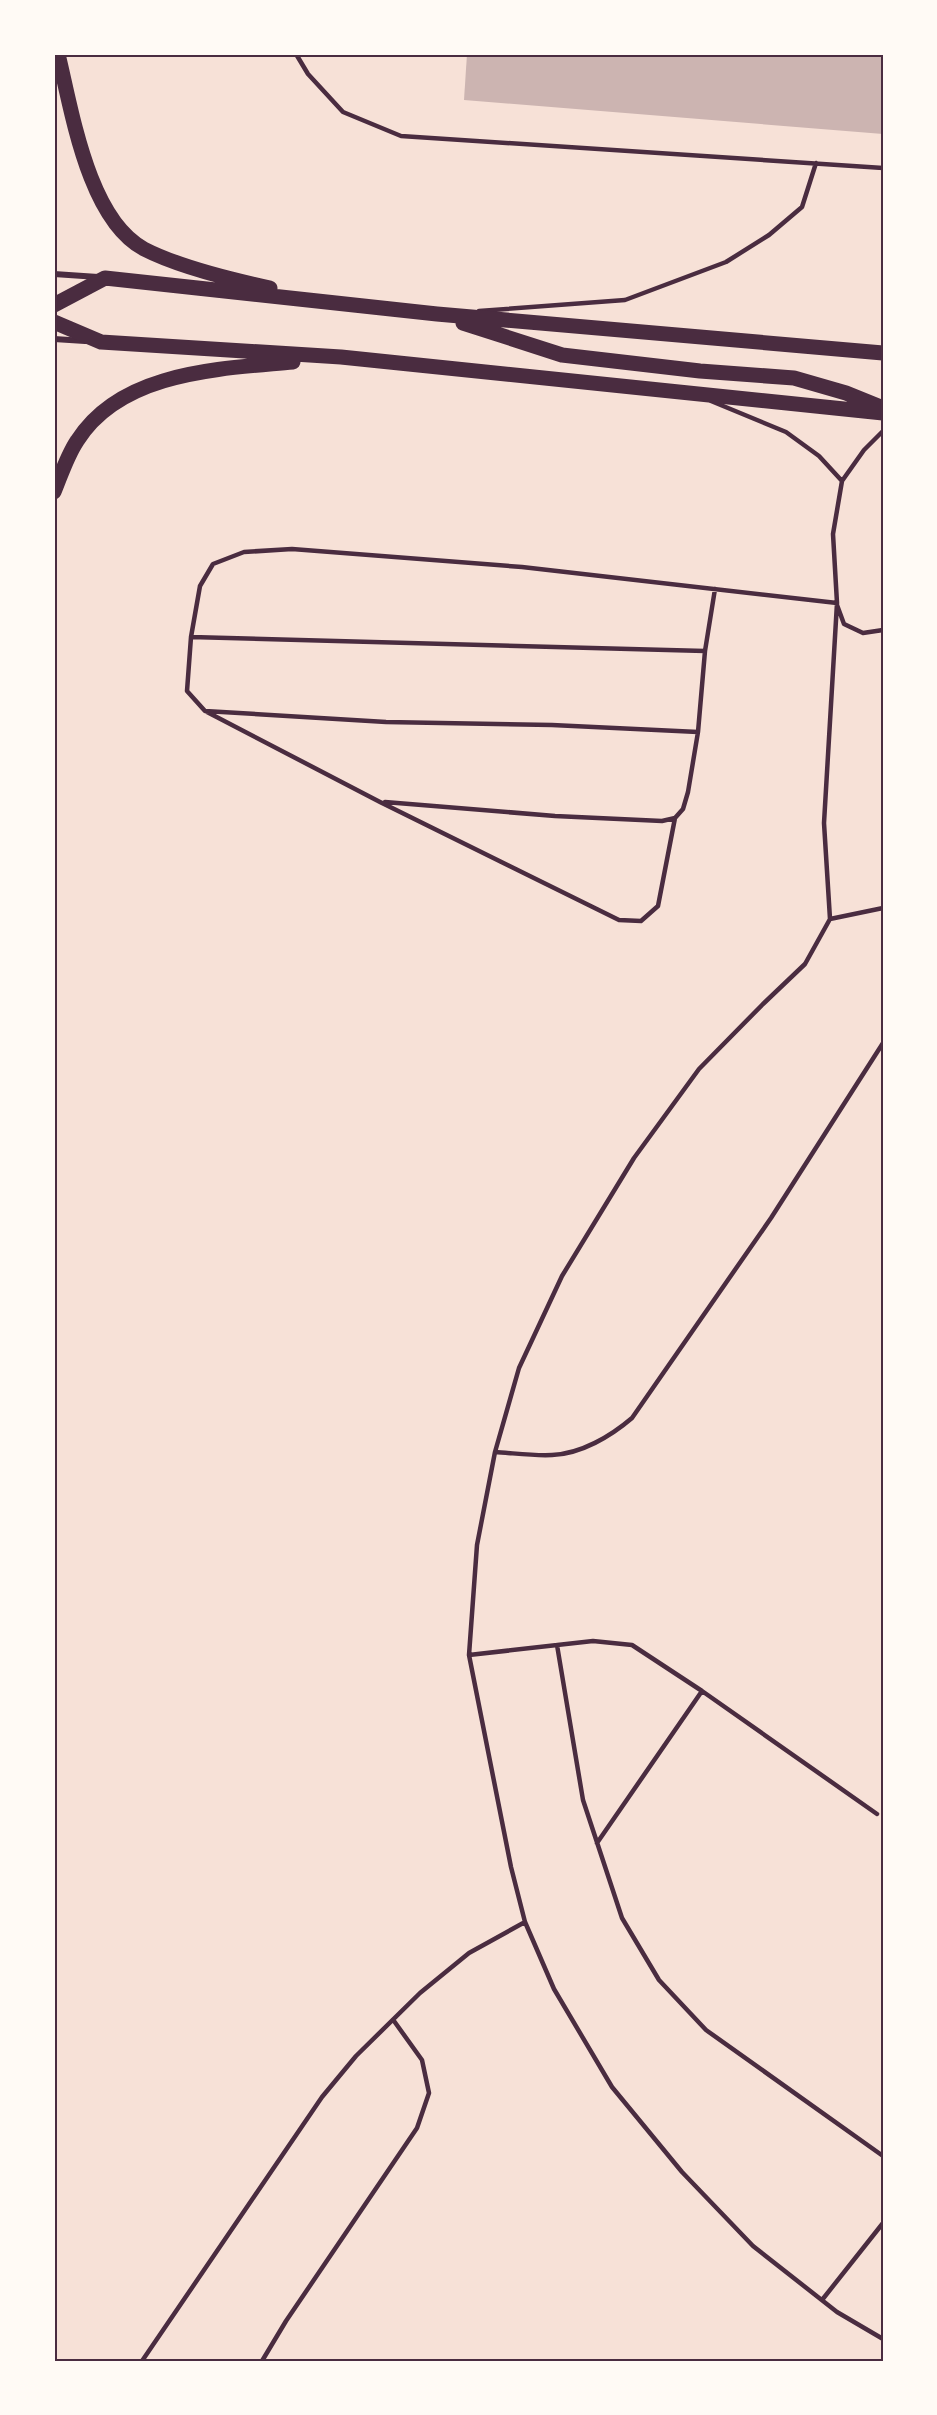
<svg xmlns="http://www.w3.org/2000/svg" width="937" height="2415" font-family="'Varela Round',sans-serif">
<rect width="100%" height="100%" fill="#f7e1d7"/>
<path fill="#ccb4b1" d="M 467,54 L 883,54 L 883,134 L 464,100 Z"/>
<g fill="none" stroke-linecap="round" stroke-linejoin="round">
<path stroke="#4a2c40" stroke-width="4.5" d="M 296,54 L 308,74 L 343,112 L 401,136 L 883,168
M 479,311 L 625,300 L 726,262 L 769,235 L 802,207 L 816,163
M 711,401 L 786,432 L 819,456 L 842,481
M 837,605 L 844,624 L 863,633 L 883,630
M 191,637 L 705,651
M 207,712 L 380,802 L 619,920 L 641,921 L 658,906 L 675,818
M 698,732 L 552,725 L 386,722 L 205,711 L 187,691 L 191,637 L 200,586 L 213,564 L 244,552 L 292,549 L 522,567 L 837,603
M 385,802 L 555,816 L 662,821 L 675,818 L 683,809 L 688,792 L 698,732 L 705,651 L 715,589
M 883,908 L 830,919 L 805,964 L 763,1004 L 699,1069 L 634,1158 L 562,1276 L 519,1368 L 495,1452 L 477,1545 L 469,1655 L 511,1867 L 525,1922 L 554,1989 L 612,2087 L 682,2172 L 753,2246 L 837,2312 L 883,2339
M 830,919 L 824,823 L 837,603 L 833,534 L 842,481 L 864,450 L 883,431
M 495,1452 C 513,1453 533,1456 552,1455 C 581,1454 611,1436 632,1418 L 771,1218 L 883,1043
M 557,1645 L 583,1800 L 622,1918 L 659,1980 L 706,2030 L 883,2156
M 469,1655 L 593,1641 L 632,1645 L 702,1691 L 877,1814
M 597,1843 L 702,1691
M 822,2300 L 883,2223
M 142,2361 L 322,2097 L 356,2056 L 420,1993 L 469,1953 L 525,1922
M 262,2361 L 286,2321 L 417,2128 L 429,2093 L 422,2060 L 394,2021"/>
<path stroke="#4a2c40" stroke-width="6" d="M 54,274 L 98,277
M 54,339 L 85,341"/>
<path stroke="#4a2c40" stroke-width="15" d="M 58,54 C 72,111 88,219 144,249 C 177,266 233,280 270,288
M 54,305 L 105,278 L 437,314 L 883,353
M 54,322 L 101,342 L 341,357 L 883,413
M 463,323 L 562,355 L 700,371 L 794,378 L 846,393 L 883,408
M 54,492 C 61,475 67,456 77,441 C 121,371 220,369 293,362"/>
</g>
<rect width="937" height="2415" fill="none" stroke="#fffaf5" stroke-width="111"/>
<rect x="56" y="56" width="826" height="2304" fill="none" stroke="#4a2c40" stroke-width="2"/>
</svg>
